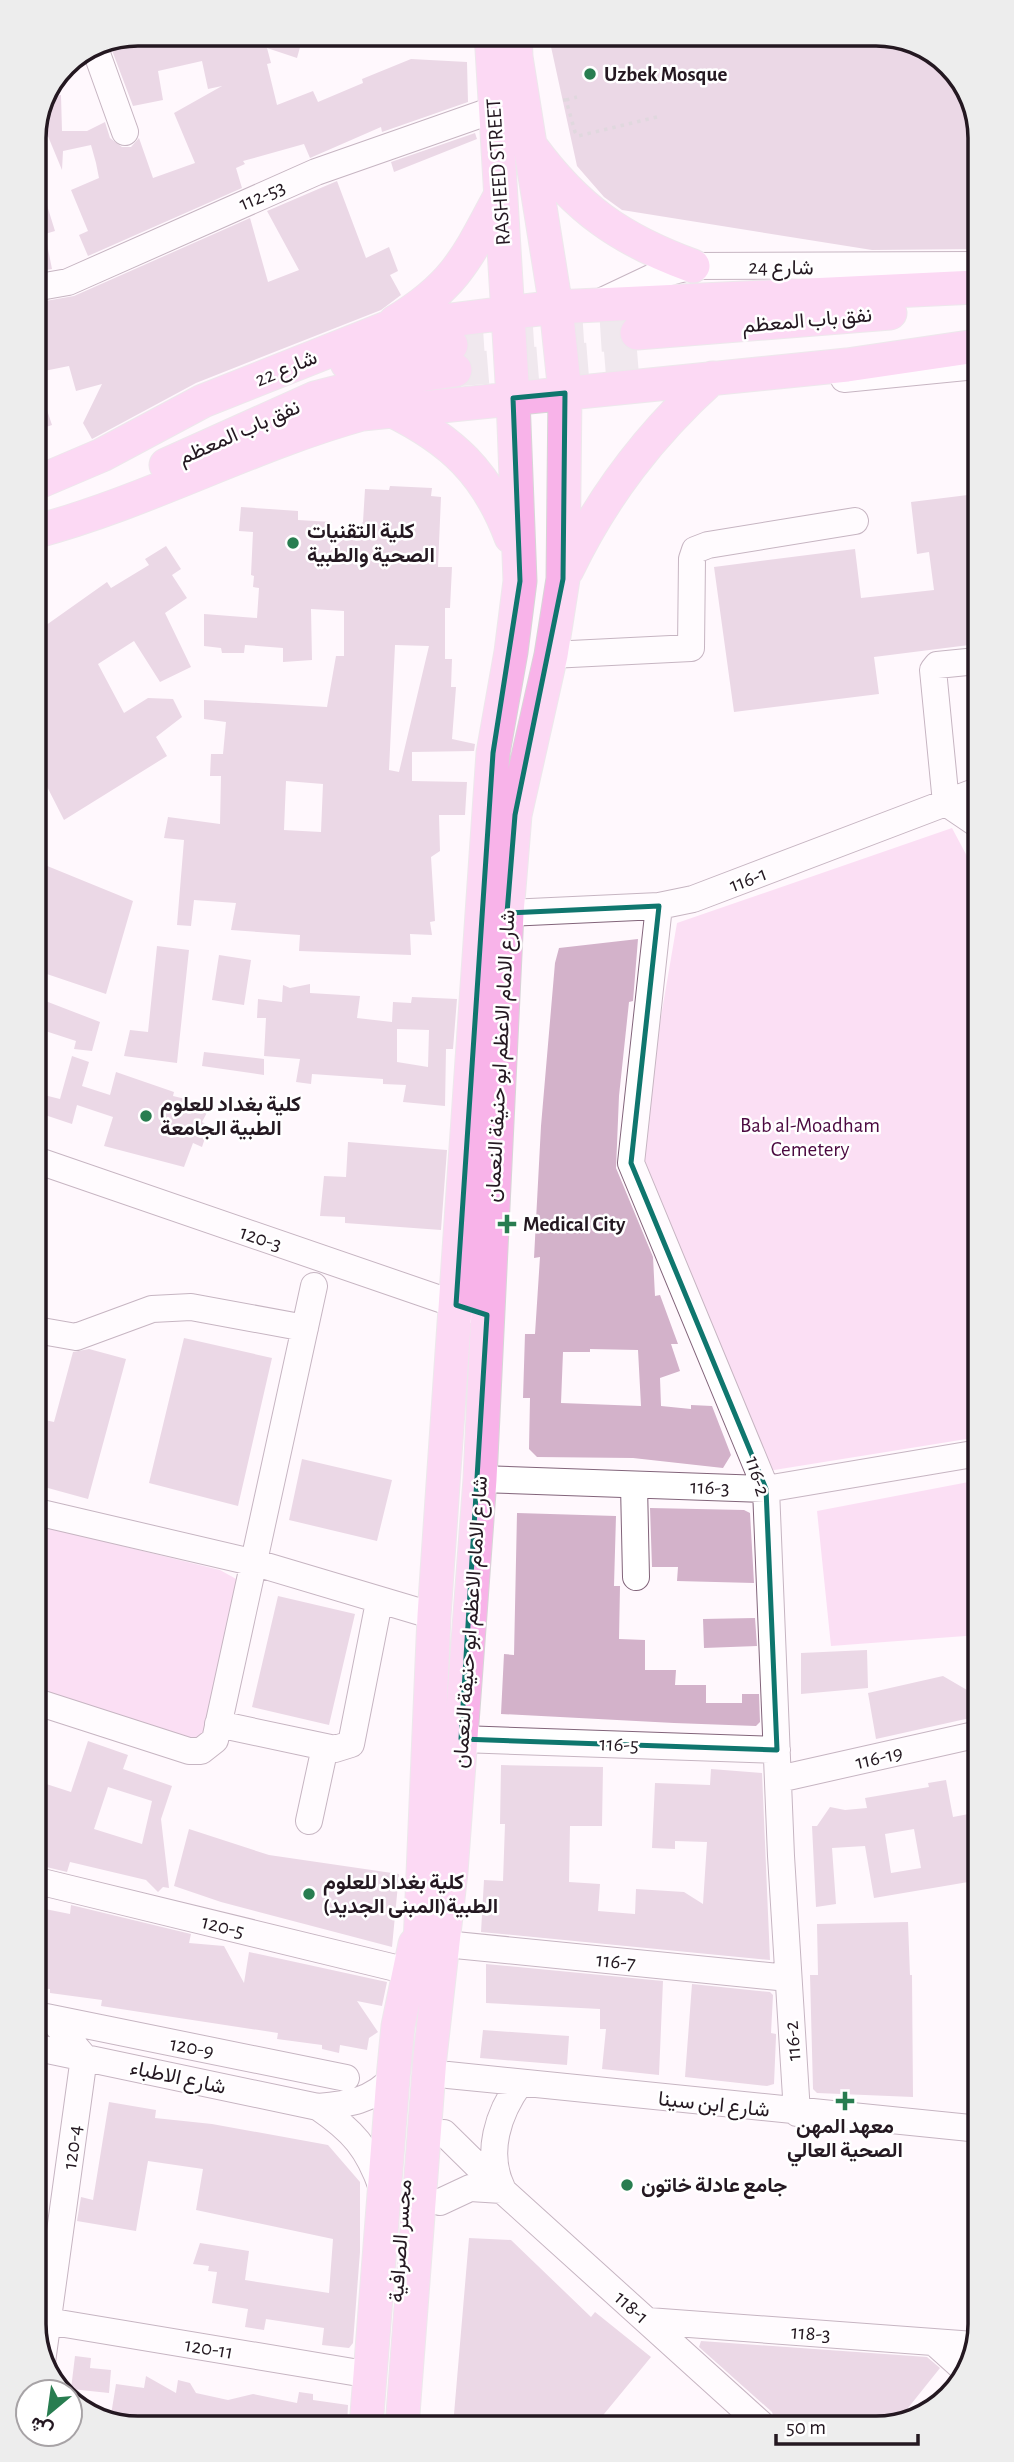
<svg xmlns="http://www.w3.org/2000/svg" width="1014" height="2462" font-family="'Alegreya Sans',Vazirmatn,sans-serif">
<rect width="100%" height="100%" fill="#fff8fd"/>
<path fill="#f7c2e9" d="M 952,828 L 977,875 L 979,1437 L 768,1471 L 637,1157 L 677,923 Z
M 979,1480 L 979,1635 L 831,1646 L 817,1511 Z
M 37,1525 L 220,1570 L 238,1580 L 204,1736 L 194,1742 L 37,1692 Z"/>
<path fill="#d3b2ca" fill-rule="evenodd" d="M 138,33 L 304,33 L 297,58 L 267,48 L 271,63 L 267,64 L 277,105 L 313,91 L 318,102 L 363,83 L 362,79 L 411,59 L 467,62 L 468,102 L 382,132 L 381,127 L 310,158 L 304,144 L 243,161 L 245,164 L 236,168 L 242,188 L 88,256 L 79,235 L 88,231 L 71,190 L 99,178 L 96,163 L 91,145 L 63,151 L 62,170 L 40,117 L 49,97 L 61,95 L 62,131 L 87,131 L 105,122 L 110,138 L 122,147 L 131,147 L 139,138 L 153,178 L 195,163 L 174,113 L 222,86 L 208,89 L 202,61 L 158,71 L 163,100 L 133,106 L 110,45 Z
M 548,33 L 883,34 L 940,55 L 975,105 L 976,249 L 872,250 L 622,210 L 604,197 L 577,166 Z
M 475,133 L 477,139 L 394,172 L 391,162 Z
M 337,181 L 366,258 L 389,247 L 398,271 L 390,275 L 401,295 L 381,310 L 196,383 L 92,439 L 83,423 L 102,384 L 76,391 L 69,366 L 34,373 L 34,303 L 74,296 L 250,218 L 268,282 L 299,270 L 267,211 Z
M 46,202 L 55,231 L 45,234 L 52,269 L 34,272 L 34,207 Z
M 34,380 L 37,380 L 52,425 L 34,431 Z
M 390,486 L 432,488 L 431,496 L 441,497 L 438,567 L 452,567 L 450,608 L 445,608 L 445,659 L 452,659 L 451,687 L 456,687 L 452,739 L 475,744 L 474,751 L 412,752 L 412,781 L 467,782 L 465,815 L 439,815 L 440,851 L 431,857 L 435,921 L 430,922 L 432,935 L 410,934 L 411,955 L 299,951 L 300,935 L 231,930 L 236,903 L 194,900 L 191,926 L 177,925 L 184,840 L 164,838 L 168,817 L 220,824 L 221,776 L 210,776 L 211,754 L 223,754 L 226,722 L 204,719 L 204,700 L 327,707 L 336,656 L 344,656 L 344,611 L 311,609 L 312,660 L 283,662 L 283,648 L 245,645 L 244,653 L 222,653 L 221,648 L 204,646 L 204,614 L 257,618 L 259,588 L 253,587 L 254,576 L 251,575 L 253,532 L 239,531 L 241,507 L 298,511 L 298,520 L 332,522 L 330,551 L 363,522 L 365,489 L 389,490 ZM 395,645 L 429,646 L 399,772 L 389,770 ZM 286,781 L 323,784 L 321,832 L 284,830 Z
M 976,494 L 977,644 L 874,657 L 879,694 L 734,712 L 714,567 L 855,549 L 861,598 L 934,590 L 929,552 L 917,554 L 911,502 Z
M 166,546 L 181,569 L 172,575 L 187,598 L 165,613 L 191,667 L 160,682 L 134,641 L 98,664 L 124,713 L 148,698 L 173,699 L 182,717 L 156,737 L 167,756 L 64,820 L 35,763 L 35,633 L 107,582 L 111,588 L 149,565 L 145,559 Z
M 35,861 L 133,901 L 106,994 L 35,970 Z
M 638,939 L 633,1001 L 629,1002 L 619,1096 L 616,1168 L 653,1257 L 655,1296 L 660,1295 L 678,1344 L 671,1344 L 680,1371 L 660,1378 L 661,1406 L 691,1409 L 691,1405 L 712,1406 L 731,1455 L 723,1468 L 633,1458 L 537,1457 L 529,1449 L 530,1398 L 523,1398 L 525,1334 L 535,1334 L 540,1257 L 534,1258 L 541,1126 L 555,963 L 559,948 ZM 590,1349 L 638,1350 L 641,1406 L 561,1403 L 563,1352 L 590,1352 Z
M 157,946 L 189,950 L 177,1063 L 124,1056 L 130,1030 L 148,1032 Z
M 219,955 L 251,960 L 244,1005 L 212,1000 Z
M 310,984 L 310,993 L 360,996 L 357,1018 L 392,1022 L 393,1002 L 411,1003 L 412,997 L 457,999 L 453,1049 L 446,1049 L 445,1106 L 403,1102 L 406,1085 L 383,1084 L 383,1079 L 312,1074 L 311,1084 L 296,1082 L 300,1059 L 264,1056 L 266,1018 L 257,1018 L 258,999 L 282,1002 L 283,985 L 290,988 ZM 397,1029 L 429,1030 L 428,1067 L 397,1062 Z
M 35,997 L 100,1022 L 92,1051 L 74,1049 L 76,1041 L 36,1028 Z
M 204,1052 L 264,1059 L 264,1075 L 202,1066 Z
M 72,1056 L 89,1062 L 82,1086 L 110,1095 L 116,1072 L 174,1092 L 173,1096 L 211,1105 L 202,1122 L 209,1126 L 202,1147 L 193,1143 L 184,1167 L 104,1146 L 113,1117 L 77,1105 L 72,1124 L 36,1112 L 36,1093 L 60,1099 Z
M 348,1142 L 447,1150 L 441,1230 L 345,1223 L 345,1217 L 320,1216 L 324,1176 L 346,1177 Z
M 184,1338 L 272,1358 L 238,1506 L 149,1483 Z
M 89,1349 L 126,1359 L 88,1499 L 37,1485 L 36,1418 L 54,1422 L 73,1352 Z
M 302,1459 L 392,1480 L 377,1541 L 289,1520 Z
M 650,1508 L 744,1510 L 750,1513 L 754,1583 L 677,1581 L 678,1567 L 652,1567 Z
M 517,1513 L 616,1516 L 614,1586 L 620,1586 L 619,1639 L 645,1640 L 645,1670 L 676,1670 L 675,1685 L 706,1685 L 706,1703 L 742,1703 L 742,1694 L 759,1694 L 760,1722 L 756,1726 L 674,1723 L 501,1714 L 504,1654 L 514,1655 Z
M 278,1596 L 355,1614 L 329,1725 L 252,1707 Z
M 755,1618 L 757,1646 L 704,1648 L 703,1619 Z
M 867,1650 L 868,1688 L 801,1694 L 801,1653 Z
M 943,1676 L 979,1697 L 979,1716 L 876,1739 L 868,1693 Z
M 88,1741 L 128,1755 L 123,1769 L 172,1786 L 161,1819 L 169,1888 L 163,1887 L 158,1892 L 146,1880 L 70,1862 L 67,1872 L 38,1865 L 37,1781 L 71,1792 ZM 108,1787 L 152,1801 L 142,1844 L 94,1829 Z
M 501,1765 L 603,1767 L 602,1826 L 570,1826 L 569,1882 L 600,1884 L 598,1911 L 635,1914 L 636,1889 L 684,1892 L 703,1904 L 707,1842 L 675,1841 L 675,1849 L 652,1848 L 655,1783 L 710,1785 L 711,1769 L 762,1773 L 770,1960 L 481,1932 L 484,1880 L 503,1881 L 505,1824 L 500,1824 Z
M 946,1780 L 953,1817 L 979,1812 L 980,1880 L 874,1898 L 865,1846 L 832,1848 L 836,1904 L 816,1907 L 812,1826 L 817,1826 L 830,1807 L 845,1810 L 867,1808 L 865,1798 L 929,1787 L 928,1783 ZM 914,1829 L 921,1868 L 891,1873 L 885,1834 Z
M 189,1829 L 269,1855 L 399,1874 L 392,1947 L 221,1902 L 174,1886 Z
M 71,1905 L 191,1934 L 189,1943 L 224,1946 L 244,1983 L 249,1952 L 387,1982 L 382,2006 L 357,2001 L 378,2032 L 369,2038 L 367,2050 L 340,2045 L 339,2053 L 322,2049 L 322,2045 L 277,2039 L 278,2033 L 101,2006 L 102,2000 L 50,1993 L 50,1989 L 38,1988 L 38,1913 L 44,1914 L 45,1909 L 70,1914 Z
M 908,1922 L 910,1975 L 912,1975 L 913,2097 L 817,2093 L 813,2089 L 810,1975 L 818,1975 L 817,1924 Z
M 486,1964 L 663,1981 L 659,2075 L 602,2069 L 606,2029 L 600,2029 L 600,2009 L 486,2003 Z
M 692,1984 L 770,1992 L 773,1995 L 771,2033 L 776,2034 L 776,2037 L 774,2084 L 767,2086 L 685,2077 Z
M 483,2030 L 569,2036 L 567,2065 L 480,2058 Z
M 109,2102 L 156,2110 L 155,2118 L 212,2124 L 328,2145 L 360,2182 L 360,2252 L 353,2343 L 349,2348 L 322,2345 L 324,2328 L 266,2319 L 264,2330 L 245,2327 L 248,2309 L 212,2303 L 217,2272 L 208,2271 L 209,2266 L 193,2264 L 200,2243 L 249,2251 L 245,2280 L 329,2293 L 333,2239 L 196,2210 L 203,2169 L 148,2161 L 136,2231 L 77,2221 L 81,2197 L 93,2200 Z
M 469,2238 L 511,2240 L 591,2317 L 595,2312 L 651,2357 L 595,2425 L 453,2426 Z
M 701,2341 L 927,2357 L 940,2368 L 896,2423 L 776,2424 L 772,2412 L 699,2347 Z
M 75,2356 L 91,2358 L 90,2368 L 111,2370 L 109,2393 L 71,2389 Z
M 146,2376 L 176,2393 L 178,2380 L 190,2383 L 196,2393 L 228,2400 L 253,2394 L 297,2403 L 299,2392 L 313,2394 L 313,2400 L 348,2405 L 347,2427 L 131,2428 L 110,2421 L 116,2384 L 144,2388 Z"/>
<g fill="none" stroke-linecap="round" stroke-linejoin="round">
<path stroke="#ded6dc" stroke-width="33" stroke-dasharray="33 17" stroke-linecap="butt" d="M 451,345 L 637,333
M 455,370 L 638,355"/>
<defs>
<path id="minor" d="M 96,51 L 125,132
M 34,288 L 68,282 L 316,172 L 493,110
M 600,302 L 655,276 L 693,266 L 976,265
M 844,379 L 976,366
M 551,655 L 691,648 L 692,559 L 695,550 L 708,545 L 855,521
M 977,661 L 937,665 L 933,670 L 946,803 L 977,824
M 659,906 L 631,1163 L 766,1489 L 781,1856 L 797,2113
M 507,913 L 659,906 L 693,899 L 977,791
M 36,1160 L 472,1310
M 36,1330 L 76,1337 L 152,1309 L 191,1307 L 305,1328
M 480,1479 L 766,1489 L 979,1453
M 634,1485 L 636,1577
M 37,1512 L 256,1563 L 434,1616
M 37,1702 L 189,1751 L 201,1751 L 215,1740 L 314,1286
M 218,1724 L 335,1749 L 351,1744 L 379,1602
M 461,1739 L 777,1750
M 779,1779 L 979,1734
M 309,1821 L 325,1747
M 38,1881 L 408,1971
M 445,1944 L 788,1978
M 46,2017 L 346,2078
M 38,2048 L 318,2107 C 349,2104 372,2101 393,2078
M 448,2075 L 980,2129
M 318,2107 C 353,2131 368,2148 382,2188
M 444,2133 L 502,2190 L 761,2424
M 502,2188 C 485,2153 498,2113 520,2083
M 440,2202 L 470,2188 L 502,2190
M 47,2321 L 371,2375
M 648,2321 L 974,2345
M 935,2343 L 965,2370
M 42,2362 L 84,2057 L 51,2018"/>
<path id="major" d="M 532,148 C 577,209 621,240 693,266
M 395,322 C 455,286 467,258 499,198
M 637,333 L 890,313
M 347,363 L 388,352 L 451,345
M 391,410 C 452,440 487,473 511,537
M 166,465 L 315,398 L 385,380 L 455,370
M 34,484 L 102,455 L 203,401 L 387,328 L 556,307 L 976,287
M 34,532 C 147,502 250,445 362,414 L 847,365 L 976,346
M 567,570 C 603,495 650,434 712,378
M 419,1968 L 434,1616 L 493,753 L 511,652 L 520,581 L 513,398 L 491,33
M 366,2427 L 393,2078 L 398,2026 L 415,1944
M 402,2427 L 430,2057 L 451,1872 L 480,1479 L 507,913 L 515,815 L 551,655 L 563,579 L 565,393 L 556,307 L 516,57 L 515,33"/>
</defs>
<use href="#minor" stroke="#82647a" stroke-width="28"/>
<use href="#major" stroke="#d8d5d7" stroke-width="35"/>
<path stroke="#bab2b8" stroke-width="3.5" stroke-dasharray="3.5 5" stroke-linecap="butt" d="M 563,100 L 566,100 L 575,132 L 578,136 L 657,117
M 566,100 L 577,97"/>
<use href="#minor" stroke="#fff" stroke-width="26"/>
<use href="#major" stroke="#f8b3e9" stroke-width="33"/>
</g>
<path d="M0 0H1014V2462H0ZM 565,393 L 563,579 L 515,815 L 507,913 L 659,906 L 631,1163 L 766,1489 L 777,1750 L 461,1739 L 487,1315 L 456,1305 L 493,753 L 520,581 L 513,398 Z" fill="#fff8fd" fill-opacity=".55" fill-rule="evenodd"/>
<path fill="none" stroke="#0f766e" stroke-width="5" stroke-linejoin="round" d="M 565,393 L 563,579 L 515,815 L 507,913 L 659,906 L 631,1163 L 766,1489 L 777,1750 L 461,1739 L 487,1315 L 456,1305 L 493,753 L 520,581 L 513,398 Z"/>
<g fill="#287d50" stroke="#fff" stroke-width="2.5">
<circle cx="590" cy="74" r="7"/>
<circle cx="293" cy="543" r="7"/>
<circle cx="146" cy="1116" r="7"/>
<path d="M503.5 1213.5h7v7h7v7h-7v7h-7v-7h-7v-7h7z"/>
<circle cx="309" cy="1894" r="7"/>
<path d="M841.5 2090.5h7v7h7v7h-7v7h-7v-7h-7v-7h7z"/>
<circle cx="627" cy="2185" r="7"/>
</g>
<g text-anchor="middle" stroke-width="5" stroke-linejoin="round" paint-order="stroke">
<g font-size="21" font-weight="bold" fill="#241821" stroke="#fff" text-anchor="start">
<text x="604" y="81">Uzbek Mosque</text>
<text x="307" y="538">كلية التقنيات<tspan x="307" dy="24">الصحية والطبية</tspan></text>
<text x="160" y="1111">كلية بغداد للعلوم<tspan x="160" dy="24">الطبية الجامعة</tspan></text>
<text x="523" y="1231">Medical City</text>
<text x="323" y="1889">كلية بغداد للعلوم<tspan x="323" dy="24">الطبية(المبنى الجديد)</tspan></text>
<text x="845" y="2133" text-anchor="middle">معهد المهن<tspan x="845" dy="24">الصحية العالي</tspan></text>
<text x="641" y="2192">جامع عادلة خاتون</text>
</g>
<g font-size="21" fill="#241821" stroke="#fff">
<text transform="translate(498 172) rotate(-94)" y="7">RASHEED STREET</text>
<text transform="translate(262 195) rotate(-23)" y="7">112-53</text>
<text transform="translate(781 267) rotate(1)" y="7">شارع 24</text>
<text transform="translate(807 320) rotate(-5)" y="7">نفق باب المعظم</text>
<text transform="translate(286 368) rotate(-22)" y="7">شارع 22</text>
<text transform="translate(239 432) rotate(-24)" y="7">نفق باب المعظم</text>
<text transform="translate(748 879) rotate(-21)" y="7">116-1</text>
<text transform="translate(500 1056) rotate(-87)" y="7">شارع الامام الاعظم ابو حنيفة النعمان</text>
<text transform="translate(261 1238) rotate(19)" y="7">120-3</text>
<text transform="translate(758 1476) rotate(73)" y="7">116-2</text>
<text transform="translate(710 1487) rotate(2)" y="7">116-3</text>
<text transform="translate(470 1622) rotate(-86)" y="7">شارع الامام الاعظم ابو حنيفة النعمان</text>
<text transform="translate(619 1744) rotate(2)" y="7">116-5</text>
<text transform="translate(879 1757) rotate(-13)" y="7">116-19</text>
<text transform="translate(223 1926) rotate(14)" y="7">120-5</text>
<text transform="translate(616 1961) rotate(6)" y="7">116-7</text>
<text transform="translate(792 2041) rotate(-94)" y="7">116-2</text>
<text transform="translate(192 2047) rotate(11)" y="7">120-9</text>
<text transform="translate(178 2077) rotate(12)" y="7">شارع الاطباء</text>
<text transform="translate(714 2104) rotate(6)" y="7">شارع ابن سينا</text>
<text transform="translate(72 2147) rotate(-82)" y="7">120-4</text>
<text transform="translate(400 2241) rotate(-86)" y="7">مجسر الصرافية</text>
<text transform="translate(632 2307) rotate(42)" y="7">118-1</text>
<text transform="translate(811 2333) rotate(4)" y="7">118-3</text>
<text transform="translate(209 2348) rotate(10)" y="7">120-11</text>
</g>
<g font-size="21" fill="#4b0940" stroke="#fff">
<text x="810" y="1132">Bab al-Moadham<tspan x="810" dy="24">Cemetery</tspan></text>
</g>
</g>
<path d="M0 0H1014V2462H0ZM138 46H876A92 92 0 0 1 968 138V2324A92 92 0 0 1 876 2416H138A92 92 0 0 1 46 2324V138A92 92 0 0 1 138 46Z" fill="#ededed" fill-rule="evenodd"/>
<path fill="none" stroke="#241821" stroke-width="3.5" d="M138 46H876A92 92 0 0 1 968 138V2324A92 92 0 0 1 876 2416H138A92 92 0 0 1 46 2324V138A92 92 0 0 1 138 46Z"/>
<g transform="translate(49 2413) rotate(209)"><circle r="33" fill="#ffffff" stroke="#a7a3a6" stroke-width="2"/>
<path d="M0-5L12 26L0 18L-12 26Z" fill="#287d50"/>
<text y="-10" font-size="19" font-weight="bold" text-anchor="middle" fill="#241821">ش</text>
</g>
<path d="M776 2434v10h142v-10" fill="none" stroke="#241821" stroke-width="3.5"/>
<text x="786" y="2434" font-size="21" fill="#241821" stroke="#ffffff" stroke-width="5" paint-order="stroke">50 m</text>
</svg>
